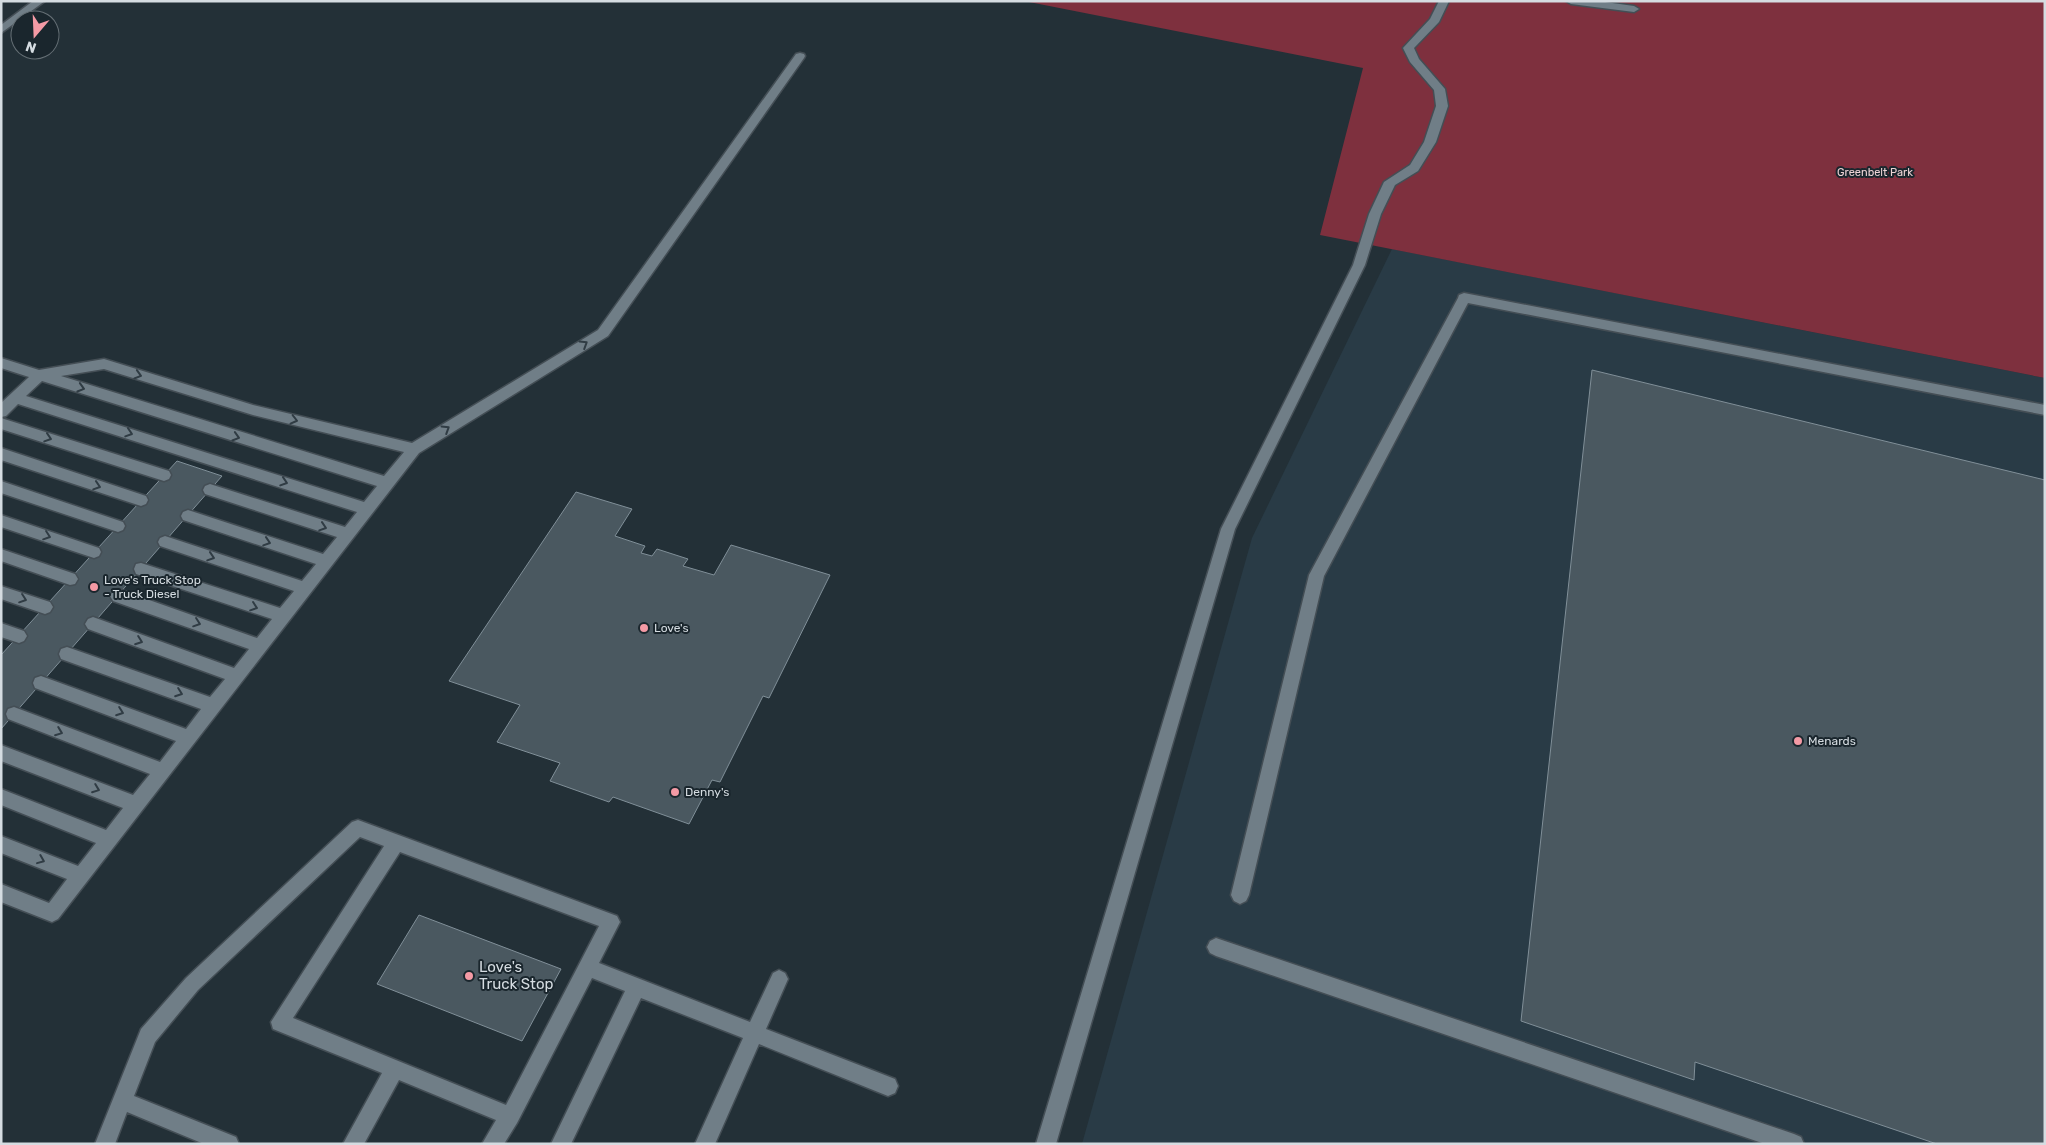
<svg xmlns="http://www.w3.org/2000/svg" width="2046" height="1145" font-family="Rubik,sans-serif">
<rect width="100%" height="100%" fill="#233037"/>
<path fill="#293b46" d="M 1392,249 L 2045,378 L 2045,1144 L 1082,1144 L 1252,538 Z"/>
<path fill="#7e303e" d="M 1024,1 L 2045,1 L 2045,378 L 1320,235 L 1363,68 Z"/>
<path fill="#4a5860" stroke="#808f98" d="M 1592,370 L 2045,480 L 2045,1144 L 1937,1144 L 1695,1062 L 1694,1080 L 1521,1021 Z
M 177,461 L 222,476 L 1,729 L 1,655 Z
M 576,492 L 632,509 L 615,536 L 645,546 L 641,553 L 652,556 L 657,549 L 688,559 L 683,566 L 714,575 L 731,545 L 830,575 L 769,698 L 763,696 L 720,782 L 712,780 L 689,824 L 613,797 L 609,802 L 550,781 L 560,763 L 497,742 L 520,705 L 449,681 Z
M 419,915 L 561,969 L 522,1041 L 377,984 Z"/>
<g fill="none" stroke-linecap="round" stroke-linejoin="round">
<defs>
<path id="lane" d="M 33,1 L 45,1 L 1,33 L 1,25 Z
M 1439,1 L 1449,1 L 1439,22 L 1414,48 L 1419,59 L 1445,89 L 1448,106 L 1436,142 L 1418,171 L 1395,185 L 1381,214 L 1365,265 L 1235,529 L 1056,1144 L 1036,1144 L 1221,529 L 1353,265 L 1369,214 L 1384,182 L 1410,165 L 1424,142 L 1436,106 L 1434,90 L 1410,62 L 1403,48 L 1430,19 Z
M 1566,1 L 1598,1 L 1634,6 L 1639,9 L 1634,12 L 1571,4 Z
M 800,53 L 804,54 L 805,56 L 804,58 L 608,336 L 419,453 L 58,919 L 52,922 L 1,902 L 1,884 L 49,903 L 67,879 L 1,853 L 1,836 L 78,866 L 96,843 L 1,805 L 1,789 L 106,830 L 123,808 L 1,761 L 1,745 L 133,795 L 150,774 L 8,719 L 6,714 L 8,709 L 14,707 L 160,762 L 176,741 L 35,688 L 33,683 L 35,678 L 41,676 L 186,729 L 201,709 L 61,659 L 59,654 L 61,649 L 67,647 L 210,697 L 225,679 L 88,629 L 85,624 L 88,619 L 93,617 L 234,668 L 249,649 L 113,601 L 110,596 L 113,591 L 118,589 L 257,638 L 272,619 L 136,574 L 134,569 L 136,564 L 141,563 L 280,608 L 294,591 L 160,546 L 158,542 L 160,538 L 165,536 L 302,581 L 316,564 L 183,520 L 181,516 L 183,512 L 188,510 L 323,554 L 337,537 L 205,494 L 203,490 L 205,486 L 210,484 L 345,527 L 357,512 L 18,404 L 6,416 L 1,417 L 1,403 L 29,377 L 1,368 L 1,358 L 39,370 L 104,359 L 253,405 L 412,443 L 598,330 L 796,54 ZM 104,369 L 253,415 L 404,452 L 384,476 L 61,376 ZM 42,381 L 377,486 L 364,502 L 26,396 Z
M 1464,293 L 2045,405 L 2045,415 L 1468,303 L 1324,576 L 1249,895 L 1246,901 L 1240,904 L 1234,901 L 1231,895 L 1309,575 L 1458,298 L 1459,295 Z
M 1,418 L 169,471 L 171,475 L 169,479 L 164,481 L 1,429 Z
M 1,448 L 146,496 L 148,500 L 146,504 L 141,506 L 1,460 Z
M 1,481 L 123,522 L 125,526 L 123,530 L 118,532 L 1,493 Z
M 1,515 L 99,548 L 101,552 L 99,556 L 94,558 L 1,527 Z
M 1,549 L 75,574 L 78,579 L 75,584 L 70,585 L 1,561 Z
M 1,586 L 50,602 L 53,607 L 50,612 L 45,614 L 1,599 Z
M 1,623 L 24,631 L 27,636 L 24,641 L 19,643 L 1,637 Z
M 358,820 L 617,916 L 620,922 L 599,963 L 750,1022 L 773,973 L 779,970 L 785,973 L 788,979 L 766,1029 L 895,1079 L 898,1086 L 895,1093 L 888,1096 L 759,1044 L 715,1144 L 695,1144 L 743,1038 L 641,998 L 571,1144 L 551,1144 L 625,991 L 592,978 L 517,1123 L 504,1144 L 482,1144 L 496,1120 L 399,1080 L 364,1144 L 343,1144 L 382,1073 L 273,1029 L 271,1022 L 384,846 L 360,837 L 198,990 L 155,1042 L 134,1096 L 236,1137 L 239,1144 L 204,1144 L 127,1112 L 115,1144 L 95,1144 L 141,1029 L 186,978 L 352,822 ZM 400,852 L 599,926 L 506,1105 L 293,1018 Z
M 1216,938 L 1794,1134 L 1801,1137 L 1804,1144 L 1765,1144 L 1216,956 L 1210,953 L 1207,947 L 1210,941 Z"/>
</defs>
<use href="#lane" stroke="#444e55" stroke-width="3"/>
<use href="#lane" fill="#707e87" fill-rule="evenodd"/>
</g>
<defs><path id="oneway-chevron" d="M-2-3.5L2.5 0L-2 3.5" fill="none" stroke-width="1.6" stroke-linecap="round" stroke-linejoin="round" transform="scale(1.25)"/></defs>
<g stroke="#303c44">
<use href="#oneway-chevron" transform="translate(584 344) rotate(-32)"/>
<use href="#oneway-chevron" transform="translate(138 375) rotate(17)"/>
<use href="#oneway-chevron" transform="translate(81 388) rotate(17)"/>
<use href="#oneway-chevron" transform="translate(294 420) rotate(14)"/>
<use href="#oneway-chevron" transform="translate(446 429) rotate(-32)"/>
<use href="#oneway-chevron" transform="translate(129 433) rotate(18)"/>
<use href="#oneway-chevron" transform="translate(236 437) rotate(17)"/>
<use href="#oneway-chevron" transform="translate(48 438) rotate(18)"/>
<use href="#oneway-chevron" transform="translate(284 482) rotate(18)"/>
<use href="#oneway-chevron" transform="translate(97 486) rotate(18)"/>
<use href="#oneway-chevron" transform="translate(323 527) rotate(18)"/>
<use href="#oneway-chevron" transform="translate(47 536) rotate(19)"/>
<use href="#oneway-chevron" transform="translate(267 542) rotate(18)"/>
<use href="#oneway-chevron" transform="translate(211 557) rotate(18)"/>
<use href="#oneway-chevron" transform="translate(23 599) rotate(19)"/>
<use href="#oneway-chevron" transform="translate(254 607) rotate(19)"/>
<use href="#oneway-chevron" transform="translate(197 623) rotate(19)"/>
<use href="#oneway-chevron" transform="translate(139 641) rotate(20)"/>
<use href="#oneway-chevron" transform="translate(179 693) rotate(20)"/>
<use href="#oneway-chevron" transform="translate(120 712) rotate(20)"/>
<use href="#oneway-chevron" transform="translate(59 732) rotate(21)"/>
<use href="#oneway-chevron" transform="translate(96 789) rotate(21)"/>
<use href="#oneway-chevron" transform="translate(41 860) rotate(22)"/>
</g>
<g fill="#f49aa5" stroke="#1a262d" stroke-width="2">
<circle cx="94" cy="587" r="5"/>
<circle cx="644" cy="628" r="5"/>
<circle cx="1798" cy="741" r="5"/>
<circle cx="675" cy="792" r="5"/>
<circle cx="469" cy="976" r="5"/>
</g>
<g text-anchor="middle" stroke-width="4" stroke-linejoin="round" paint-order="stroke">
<g font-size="11" fill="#eed4d6" stroke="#1a262d">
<text x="1875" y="176">Greenbelt Park</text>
</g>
<g font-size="12" fill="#d5dce1" stroke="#1a262d" text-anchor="start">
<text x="104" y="584">Love's Truck Stop<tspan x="104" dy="14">- Truck Diesel</tspan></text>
<text x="654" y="632">Love's</text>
<text x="1808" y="745">Menards</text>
<text x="685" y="796">Denny's</text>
</g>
<g font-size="15" fill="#d5dce1" stroke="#1a262d" text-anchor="start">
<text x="479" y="972">Love's<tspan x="479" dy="17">Truck Stop</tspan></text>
</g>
</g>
<rect width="2046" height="1145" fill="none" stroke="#d5dce1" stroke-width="5"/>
<g transform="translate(35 35) rotate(199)"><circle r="24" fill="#1a262d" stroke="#656f75"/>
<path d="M0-4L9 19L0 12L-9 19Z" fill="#f49aa5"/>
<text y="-8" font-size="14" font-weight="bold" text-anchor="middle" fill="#d5dce1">N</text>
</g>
</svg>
